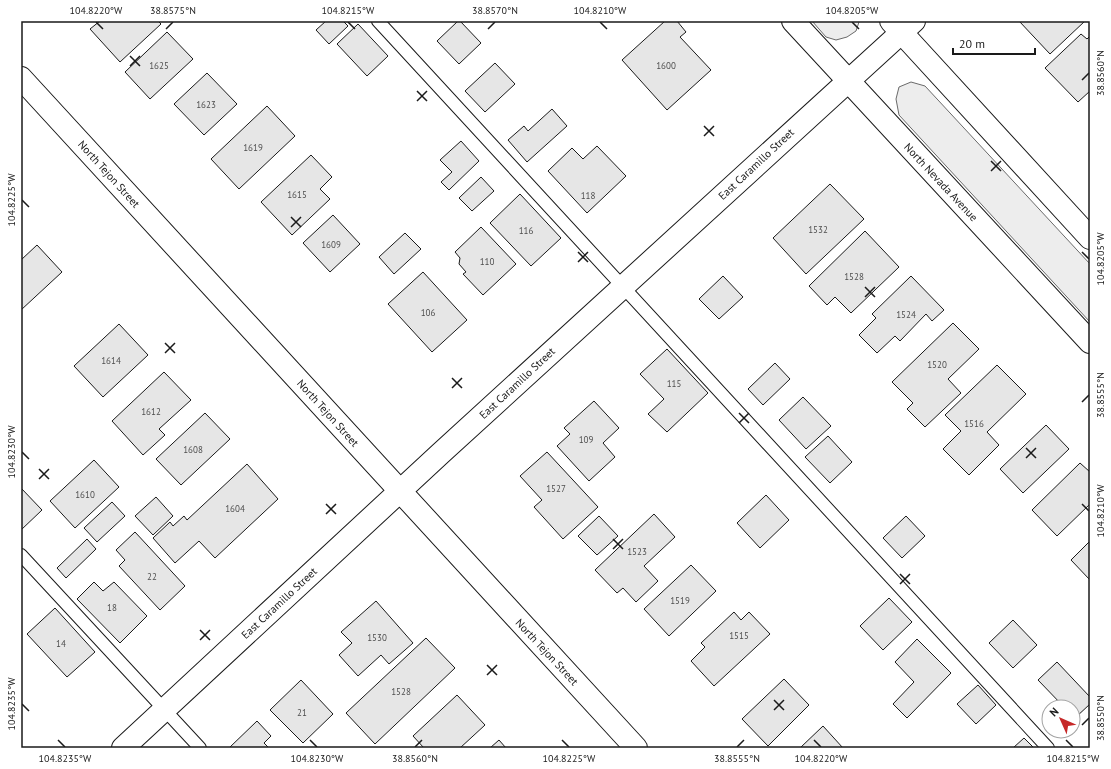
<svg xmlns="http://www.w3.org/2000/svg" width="1111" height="769" font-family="'PT Sans',sans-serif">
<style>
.built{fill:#ededed;stroke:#6a6a6a}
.building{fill:#e6e6e6;stroke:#1a1a1a}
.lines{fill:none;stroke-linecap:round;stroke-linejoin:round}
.service-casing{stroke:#1a1a1a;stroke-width:14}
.minor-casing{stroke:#1a1a1a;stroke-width:24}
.primary-casing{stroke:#1a1a1a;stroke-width:24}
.service{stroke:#fff;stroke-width:12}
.minor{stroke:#fff;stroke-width:22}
.primary{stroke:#fff;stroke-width:22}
.ticks{fill:none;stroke:#1a1a1a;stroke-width:1.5}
.labels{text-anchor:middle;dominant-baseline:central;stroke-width:3;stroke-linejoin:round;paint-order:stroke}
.number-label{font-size:9px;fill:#4d4d4d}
.street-label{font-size:11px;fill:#1a1a1a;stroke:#fff}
.neatline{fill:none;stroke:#1a1a1a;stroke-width:1.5}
.ticks-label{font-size:10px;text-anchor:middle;fill:#1a1a1a}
</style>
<rect width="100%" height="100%" fill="#fff"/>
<!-- built -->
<path class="built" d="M812 21H859V22L856 31 847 37 836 40 826 37Z
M911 82 925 86 1090 264V322L899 115 896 99 899 87Z"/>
<!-- building -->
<path class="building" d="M100 21H158L161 24 120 62 90 29Z
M326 21H343L348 26 329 44 316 30Z
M458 21H460L481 43 459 64 437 41Z
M665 21H677L686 32 680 37 711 70 667 110 622 60Z
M1019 21H1085L1050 54Z
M358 24 388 56 367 76 337 44Z
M167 32 193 59 150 99 125 72Z
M1081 34 1087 39 1090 36V91L1078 102 1045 68Z
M495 63 515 84 485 112 465 91Z
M207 73 237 104 204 135 174 104Z
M267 106 295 136 239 189 211 159Z
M552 109 567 126 527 162 508 140 524 126 528 131Z
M461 141 479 161 449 190 441 182 452 172 440 160Z
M597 146 626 176 587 213 548 171 572 148 583 159Z
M311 155 332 177 320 189 330 199 292 235 261 202Z
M481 177 494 191 472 211 459 198Z
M830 184 864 219 806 274 773 238Z
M520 194 561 238 531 266 490 223Z
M333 215 360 244 330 272 303 243Z
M481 227 516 264 483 295 463 274 466 272 459 264 460 258 455 252Z
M865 231 899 267 851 313 835 297 827 305 809 286Z
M405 233 421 249 394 274 379 257Z
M37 245 62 272 21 310V260Z
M423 272 467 320 432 352 388 304Z
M723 276 743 297 719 319 699 299Z
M911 276 944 310 932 321 926 314 900 341 895 336 877 353 859 335 876 318 872 314Z
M953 323 979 349 948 379 961 393 925 427 907 409 913 403 892 382Z
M119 324 148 355 103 397 74 366Z
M667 349 708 393 667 432 648 414 664 399 640 374Z
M775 363 790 379 763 405 748 389Z
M997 365 1026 394 987 432 999 445 969 475 943 449 961 431 945 415Z
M164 372 191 400 159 429 165 435 143 455 112 421Z
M803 397 831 426 806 449 779 420Z
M594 401 619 428 603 443 615 457 589 481 557 446 570 434 564 428Z
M205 413 230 439 181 485 156 459Z
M1046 425 1069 449 1023 493 1000 469Z
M828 436 852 462 830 483 805 457Z
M547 452 598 507 563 539 534 507 542 500 520 476Z
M94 460 119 487 75 528 50 501Z
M1080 463 1090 472V504L1057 536 1032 510Z
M247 464 278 499 215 558 199 541 175 563 153 538 170 522 173 526 184 516 187 520Z
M21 488 42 510 21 530Z
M766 495 789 520 760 548 737 523Z
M156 497 173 516 153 535 135 516Z
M112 502 125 516 97 542 84 528Z
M654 514 675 537 644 566 658 581 636 602 623 588 617 593 595 570Z
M599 516 618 536 597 555 578 536Z
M906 516 925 536 902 558 883 538Z
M135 532 185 586 160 610 119 566 125 560 116 550Z
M87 539 96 549 66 578 57 568Z
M1090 541V580L1071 560Z
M691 565 716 591 669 636 644 609Z
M94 582 103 591 114 582 147 616 120 643 77 599Z
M889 598 912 622 883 650 860 626Z
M376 601 413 643 389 664 381 655 358 676 339 655 352 643 341 632Z
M55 608 95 652 67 677 27 634Z
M734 612 741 620 749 612 770 634 714 686 691 661 705 647 701 643Z
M1013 620 1037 645 1013 668 989 643Z
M426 638 455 668 375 744 346 713Z
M917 639 951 673 907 718 893 704 914 682 895 662Z
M1057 662 1090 697V704L1075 718 1073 716V707H1064L1038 680Z
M784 679 809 705 768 746 742 719Z
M301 680 333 714 303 743 270 710Z
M978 685 996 705 976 724 957 704Z
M457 695 485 725 460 748H424L413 736Z
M257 721 271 736 264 743 269 748H229Z
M823 726 843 748H800Z
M1024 738 1034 748H1013Z
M499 740 506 748H490Z"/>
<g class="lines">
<defs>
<path id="service" d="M378 21 1048 748
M21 555 200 748"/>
<path id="minor" d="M21 78 636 748
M123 748 441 453 914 21"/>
<path id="primary" d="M793 21 1090 342
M891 21 1090 238"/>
</defs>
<!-- service casing -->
<use href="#service" class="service-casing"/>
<!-- minor casing -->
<use href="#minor" class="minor-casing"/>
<!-- primary casing -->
<use href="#primary" class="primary-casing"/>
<!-- service -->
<use href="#service" class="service"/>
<!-- minor -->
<use href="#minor" class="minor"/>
<!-- primary -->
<use href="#primary" class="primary"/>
</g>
<!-- ticks -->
<path class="ticks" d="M96 22 103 29M348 22 355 29M600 22 607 29M852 22 859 29M166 29 173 22M488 29 495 22M130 56 140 66M130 66 140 56M1082 80 1089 73M417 91 427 101M417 101 427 91M704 126 714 136M704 136 714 126M991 161 1001 171M991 171 1001 161M22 200 29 207M291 217 301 227M291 227 301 217M578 252 588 262M1082 252 1089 259M578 262 588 252M865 287 875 297M865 297 875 287M165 343 175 353M165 353 175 343M452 378 462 388M452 388 462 378M1082 402 1089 395M739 413 749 423M739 423 749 413M1026 448 1036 458M22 452 29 459M1026 458 1036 448M39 469 49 479M39 479 49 469M326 504 336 514M1082 504 1089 511M326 514 336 504M613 539 623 549M613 549 623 539M900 574 910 584M900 584 910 574M200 630 210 640M200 640 210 630M487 665 497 675M487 675 497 665M774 700 784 710M22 704 29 711M774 710 784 700M1082 725 1089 718M58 740 65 747M310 740 317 747M562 740 569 747M814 740 821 747M1066 740 1073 747M415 747 422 740M737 747 744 740"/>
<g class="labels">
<!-- number labels -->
<g class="number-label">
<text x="159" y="65">1625</text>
<text x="666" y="65">1600</text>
<text x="206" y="104">1623</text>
<text x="253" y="147">1619</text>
<text x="297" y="194">1615</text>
<text x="588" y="195">118</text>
<text x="818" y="229">1532</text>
<text x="526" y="230">116</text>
<text x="331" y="244">1609</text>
<text x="487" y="261">110</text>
<text x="854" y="276">1528</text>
<text x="428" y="312">106</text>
<text x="906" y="314">1524</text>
<text x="111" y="360">1614</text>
<text x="937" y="364">1520</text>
<text x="674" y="383">115</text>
<text x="151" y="411">1612</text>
<text x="974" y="423">1516</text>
<text x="586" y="439">109</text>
<text x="193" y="449">1608</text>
<text x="556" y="488">1527</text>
<text x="85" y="494">1610</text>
<text x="235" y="508">1604</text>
<text x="637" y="551">1523</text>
<text x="152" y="576">22</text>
<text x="680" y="600">1519</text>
<text x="112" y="607">18</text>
<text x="739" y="635">1515</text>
<text x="377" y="637">1530</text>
<text x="61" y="643">14</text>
<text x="401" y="691">1528</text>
<text x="302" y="712">21</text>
</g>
<!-- street labels -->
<g class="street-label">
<text transform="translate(756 164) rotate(-43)">East Caramillo Street</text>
<text transform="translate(109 174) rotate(48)">North Tejon Street</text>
<text transform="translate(941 182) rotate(47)">North Nevada Avenue</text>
<text transform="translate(517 383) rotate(-43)">East Caramillo Street</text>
<text transform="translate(328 413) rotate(48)">North Tejon Street</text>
<text transform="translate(279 603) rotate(-43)">East Caramillo Street</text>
<text transform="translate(547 652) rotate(47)">North Tejon Street</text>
</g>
</g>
<!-- border -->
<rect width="1111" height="769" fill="none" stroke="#ffffff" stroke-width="44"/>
<!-- north arrow -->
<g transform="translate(1061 719) rotate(315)"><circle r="19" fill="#ffffff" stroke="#a3a3a3"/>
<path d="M0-3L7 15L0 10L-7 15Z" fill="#c62828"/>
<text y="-6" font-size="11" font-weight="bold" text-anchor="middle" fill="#1a1a1a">N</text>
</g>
<!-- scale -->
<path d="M953 48v6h82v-6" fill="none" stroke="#1a1a1a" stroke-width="2"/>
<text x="959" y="48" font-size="12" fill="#1a1a1a" stroke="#ffffff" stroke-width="3" paint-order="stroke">20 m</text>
<rect x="22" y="22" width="1067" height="725" class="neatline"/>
<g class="ticks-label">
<text x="96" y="14">104.8220°W</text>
<text x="173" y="14">38.8575°N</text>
<text x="348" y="14">104.8215°W</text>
<text x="495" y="14">38.8570°N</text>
<text x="600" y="14">104.8210°W</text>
<text x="852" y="14">104.8205°W</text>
<text transform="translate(1100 73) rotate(-90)" y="4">38.8560°N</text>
<text transform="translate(11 200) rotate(-90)" y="4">104.8225°W</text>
<text transform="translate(1100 259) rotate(-90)" y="4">104.8205°W</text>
<text transform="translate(1100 395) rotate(-90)" y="4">38.8555°N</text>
<text transform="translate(11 452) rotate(-90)" y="4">104.8230°W</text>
<text transform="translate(1100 511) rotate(-90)" y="4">104.8210°W</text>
<text transform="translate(11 704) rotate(-90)" y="4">104.8235°W</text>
<text transform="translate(1100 718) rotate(-90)" y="4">38.8550°N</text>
<text x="65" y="762">104.8235°W</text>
<text x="317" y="762">104.8230°W</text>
<text x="415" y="762">38.8560°N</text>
<text x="569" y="762">104.8225°W</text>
<text x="737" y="762">38.8555°N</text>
<text x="821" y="762">104.8220°W</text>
<text x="1073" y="762">104.8215°W</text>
</g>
</svg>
